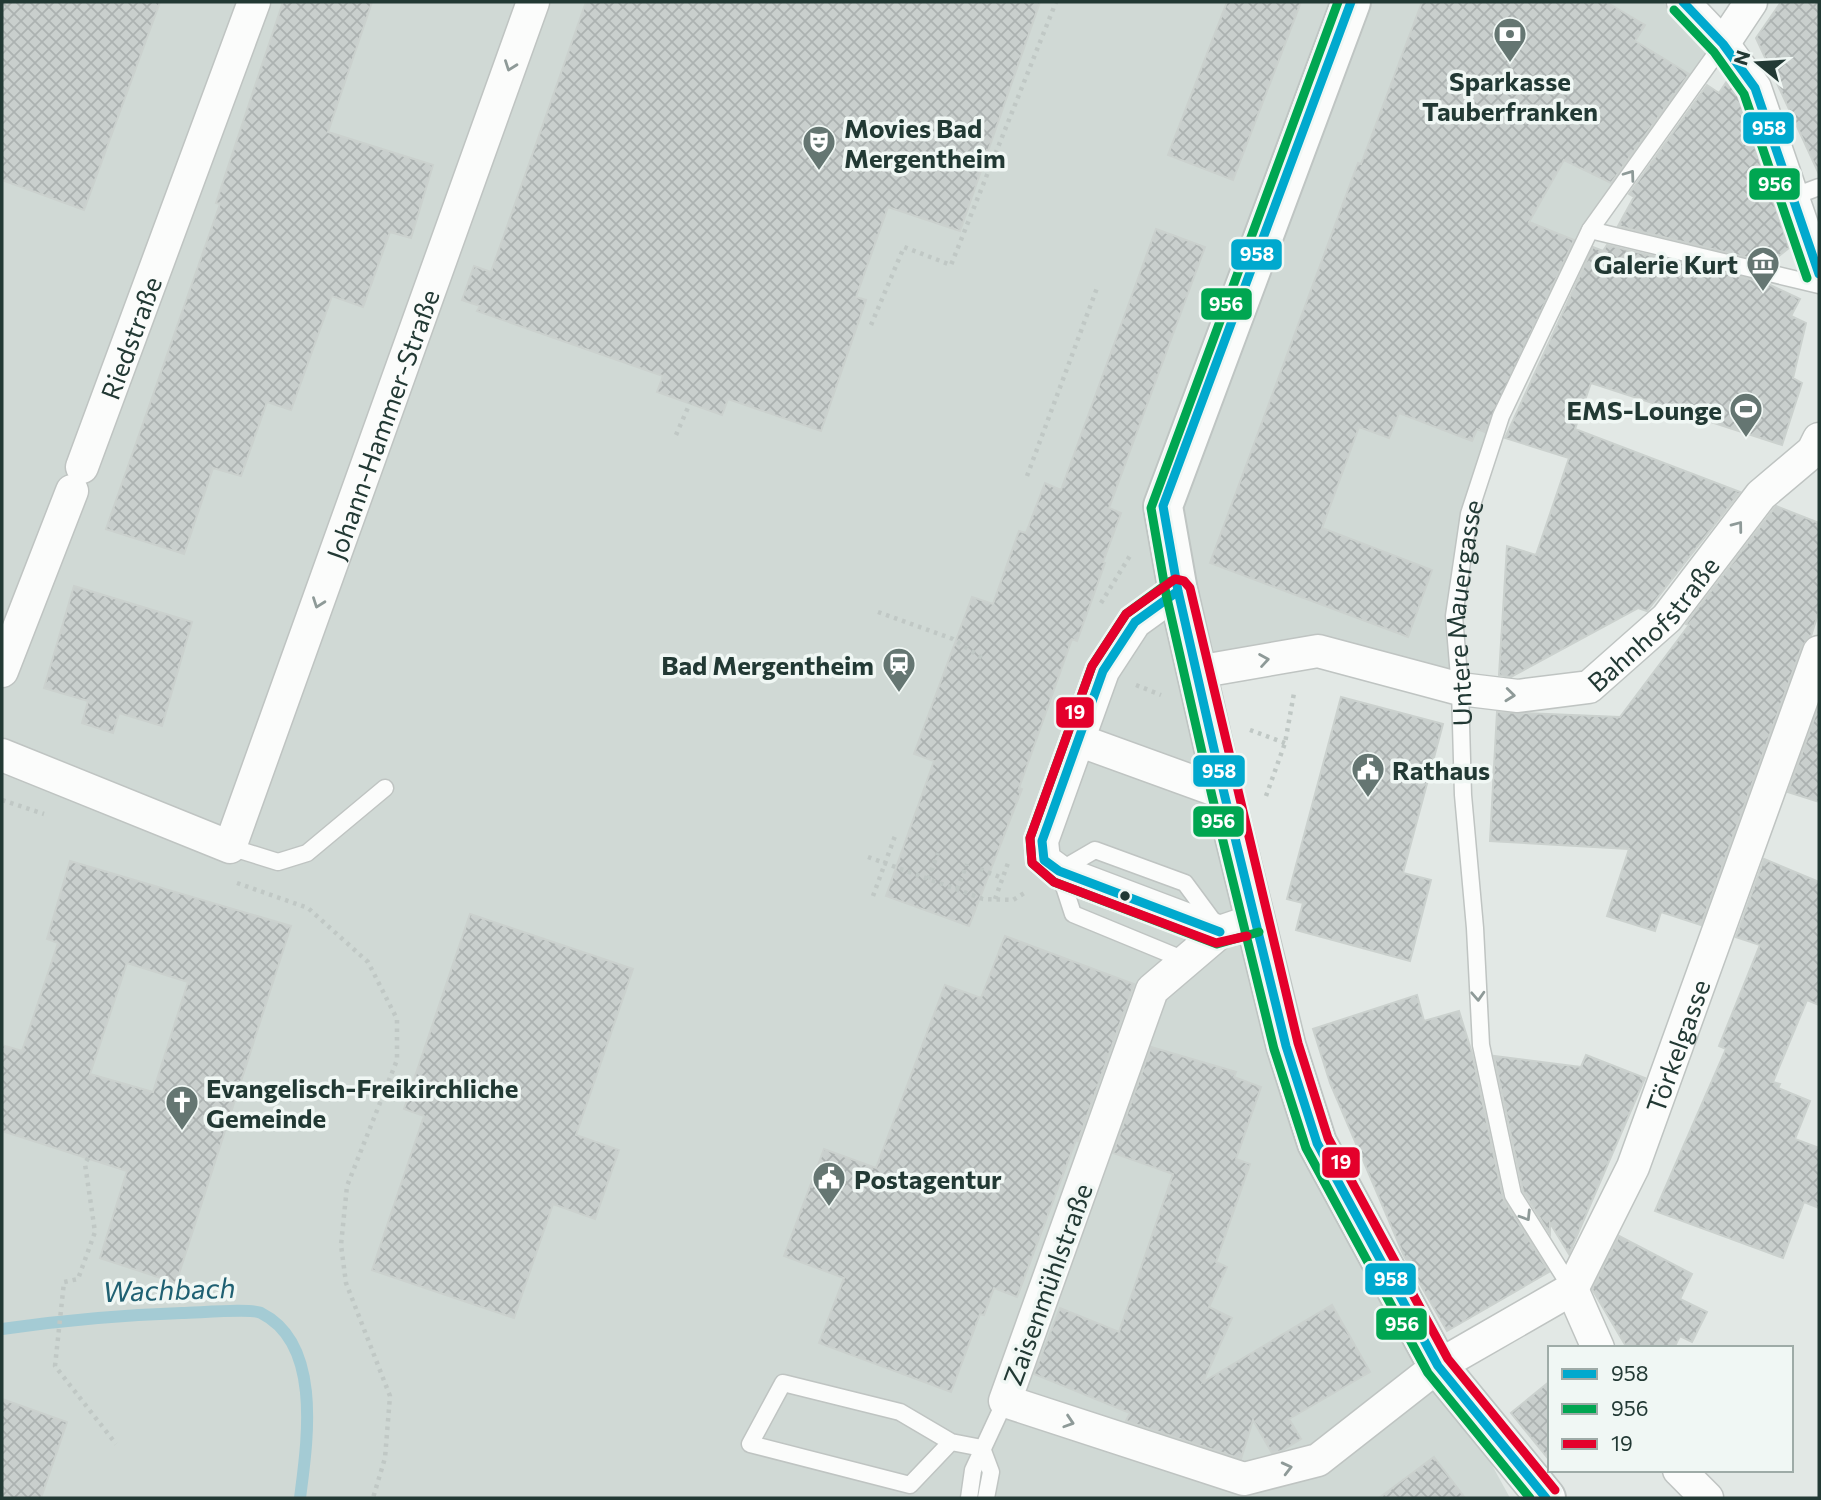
<svg xmlns="http://www.w3.org/2000/svg" width="1821" height="1500" font-family="Commissioner,sans-serif">
<style>
.built{fill:#d0d9d5}
.lines{fill:none;stroke-linecap:round;stroke-linejoin:round}
.stream{stroke:#a4cbd4;stroke-width:12}
.building{fill:url(#building-cross-hatch);stroke:#cbd1ce;stroke-width:2;fill-rule:evenodd}
.lane-casing{stroke:#bfc4c2;stroke-width:19}
.street-casing{stroke:#bfc4c2;stroke-width:35}
.secondary-casing{stroke:#bfc5c3;stroke-width:42}
.path{stroke:#c0c8c5;stroke-width:4.5;stroke-dasharray:3.5 5;stroke-linecap:butt}
.lane{stroke:#fbfcfb;stroke-width:16}
.street{stroke:#fbfcfb;stroke-width:32}
.secondary{stroke:#fbfcfb;stroke-width:38}
.bus-1-casing{stroke:#f0f7f4;stroke-width:14}
.bus-2-casing{stroke:#f0f7f4;stroke-width:14}
.bus-3-casing{stroke:#f0f7f4;stroke-width:14}
.bus-1{stroke:#00a9ce;stroke-width:9}
.bus-2{stroke:#00a651;stroke-width:9}
.bus-3{stroke:#e4002b;stroke-width:9}
.oneway{stroke:#8e9a98}
.bus-dot{fill:#223934;stroke:#f0f7f4;stroke-width:2.5}
.labels{text-anchor:middle;dominant-baseline:central;stroke-width:7;stroke-linejoin:round;paint-order:stroke}
.poi-label{font-size:26px;font-weight:bold;fill:#223934;stroke:#f0f7f4;text-anchor:start}
.street-label{font-size:26px;fill:#223934;stroke:#f0f7f4}
.water-label{font-size:28px;font-style:italic;fill:#1f6072;stroke:#f0f7f4}
.line-badge{stroke:#f0f7f4;stroke-width:2.5}
.badge-label{font-size:19px;text-anchor:middle;font-weight:bold;fill:#fff}
</style>
<defs>
<pattern id="building-cross-hatch" width="8" height="8" patternUnits="userSpaceOnUse" patternTransform="scale(1.75)"><rect width="8" height="8" fill="#c9cfcd"/><path d="M0 0l8 8M0 8l8-8" fill="none" stroke="#acb2b1"/></pattern>
</defs>
<rect width="100%" height="100%" fill="#e2e8e5"/>
<!-- built -->
<path class="built" d="M2 2H1663L1714 55 1590 230 1469 514 1454 616 1460 689 1318 651 1197 671 1286 1046 1438 1366 1510 1498H2Z"/>
<g class="lines">
<!-- stream -->
<path class="stream" d="M2 1329C64 1320 119 1315 182 1313 196 1313 252 1308 261 1313 323 1344 307 1443 300 1498"/>
</g>
<!-- building -->
<path class="building" d="M2 2H160L84 210 2 180Z
M283 2H372L328 132 433 165 411 238 390 232 363 307 332 296 291 410 267 402 241 476 213 468 184 554 106 529 220 204 216 203Z
M586 2H1040L960 231 888 207 856 297 866 300 821 431 728 399 722 415 657 392 663 376 477 311 480 306 462 300 474 266 491 272Z
M1227 2H1301L1233 180 1168 155Z
M1422 2H1606L1645 25 1635 41 1689 74 1611 183 1564 160 1529 222 1574 240 1485 432 1477 429 1472 441 1399 413 1389 438 1359 427 1322 528 1432 570 1408 637 1210 563 1358 163 1361 164Z
M1781 2H1819V174L1756 38Z
M1727 81 1737 94 1789 248 1770 263 1618 226 1634 197 1629 194 1707 85 1719 93Z
M1156 229 1205 247 1109 508 1121 513 1103 562 1105 563 1077 641 1072 639 1019 788 1022 789 969 926 886 896 934 761 914 754 972 597 993 604 1019 531 1026 533 1045 483 1061 490Z
M1607 245 1766 283 1800 299 1791 316 1806 323 1793 378 1802 383 1782 445 1591 383 1575 429 1740 492 1647 611 1638 608 1511 677 1499 675 1507 546 1536 555 1569 458 1505 438 1593 247 1603 251Z
M1776 506 1819 523V611L1811 636 1802 646 1701 925 1661 912 1655 931 1607 916 1629 849 1490 841 1497 712 1620 717 1689 625 1686 624Z
M74 586 192 622 162 726 119 713 113 733 82 723 88 701 44 688Z
M1341 697 1443 724 1403 873 1431 880 1410 961 1296 930 1303 903 1287 899Z
M1819 705V802L1788 792Z
M1764 859 1819 882V1005L1807 1000 1773 1082 1780 1084 1778 1088 1810 1101 1795 1139 1819 1148V1208L1804 1202 1783 1258 1655 1211 1726 1049 1719 1046 1760 945 1736 937Z
M70 861 291 926 176 1283 100 1258 127 1171 2 1131V1045L22 1051 58 943 47 939ZM127 963 188 982 153 1092 90 1074Z
M470 914 633 969 576 1135 619 1150 595 1219 553 1204 514 1318 372 1270 424 1116 404 1109Z
M1005 936 1134 984 1078 1141 1076 1140 1017 1297 994 1288 984 1315 980 1314 951 1392 819 1343 844 1278 784 1256 824 1149 876 1168 945 985 981 998Z
M1417 995 1424 1021 1459 1011 1472 1053 1503 1198 1549 1272 1447 1331 1404 1256 1330 1083 1313 1029Z
M1151 1047 1236 1072 1234 1077 1261 1087 1236 1159 1250 1164 1216 1262 1227 1267 1209 1307 1232 1318 1203 1382 1332 1305 1370 1372 1289 1419 1301 1439 1281 1451 1272 1453 1253 1420 1241 1459 1126 1421 1130 1413 1034 1374 1060 1308 1119 1332 1173 1174 1113 1153Z
M1586 1055 1645 1078 1569 1254 1550 1223V1234L1523 1191 1494 1056 1581 1067Z
M1619 1236 1692 1274 1680 1299 1707 1312 1692 1342 1680 1336 1674 1348H1627L1592 1289Z
M1550 1381V1461L1511 1413Z
M2 1399 67 1422 41 1498H2Z
M1434 1457 1465 1498H1379Z"/>
<g class="lines">
<defs>
<g id="lane">
<path d="M1795 196 1819 187"/>
<path d="M1590 230 1819 285"/>
<path d="M230 847 278 862 307 853 385 788"/>
<path d="M1187 961 1073 914 1059 871 1095 850 1185 883 1216 925"/>
<path id="s1" d="M1572 1289 1513 1195 1481 1045 1475 928 1463 795 1460 689 1454 616 1469 514 1501 416 1590 230 1723 44"/>
<path d="M951 1442 910 1485 750 1444 783 1383 900 1412 951 1442 982 1448"/>
<path d="M982 1448 991 1472 986 1498"/>
<path d="M969 1498 973 1470 1005 1401"/>
</g>
<g id="street">
<path d="M1683 2 1723 44 1755 88 1819 274"/>
<path d="M1723 44 1751 2"/>
<path id="s2" d="M82 467 254 2"/>
<path d="M1178 591 1135 622 1103 671 1042 841 1044 860 1059 871 1220 932"/>
<path d="M2 671 72 491"/>
<path id="s3" d="M1197 672 1318 651 1460 689 1518 696 1589 687 1667 618 1761 495 1813 451 1819 439"/>
<path d="M1078 740 1224 793"/>
<path id="s4" d="M2 755 230 847 533 2"/>
<path id="s5" d="M1255 920 1220 932 1152 990 1005 1401 1244 1479 1318 1460 1438 1366 1572 1289 1633 1167 1819 652"/>
<path d="M1572 1289 1598 1348"/>
<path d="M1679 1470 1707 1498"/>
</g>
<path id="secondary" d="M1351 2 1163 506 1178 591 1224 793 1286 1046 1317 1143 1438 1366 1546 1498"/>
</defs>
<!-- lane casing -->
<use href="#lane" class="lane-casing"/>
<!-- street casing -->
<use href="#street" class="street-casing"/>
<!-- secondary casing -->
<use href="#secondary" class="secondary-casing"/>
<!-- path -->
<path class="path" d="M871 325 904 247 951 265 1056 2
M676 435 690 403
M1027 476 1097 288
M1101 603 1131 554
M878 612 953 639 982 658
M1136 685 1161 695
M1250 730 1285 743
M1266 796 1285 743 1294 693
M2 800 44 814
M868 857 983 899 1013 900 1026 892
M980 869 1002 878
M928 879 938 853
M237 883 308 908 368 962 397 1019V1060L347 1186 341 1245 346 1283 390 1396 385 1458 373 1498
M957 889 967 864
M873 896 895 836
M995 899 1008 863
M88 1158 85 1164 95 1232 78 1279 64 1282 55 1366 116 1444"/>
<!-- lane -->
<use href="#lane" class="lane"/>
<!-- street -->
<use href="#street" class="street"/>
<!-- secondary -->
<use href="#secondary" class="secondary"/>
<defs>
<path id="bus-1" d="M1351 2 1163 506 1178 591 1224 793 1286 1046 1317 1143 1438 1366 1546 1498
M1683 2 1723 44 1755 88 1819 274
M1178 591 1135 622 1103 671 1042 841 1044 860 1059 871 1220 932"/>
<path id="bus-2" d="M1338 2 1151 508 1166 594 1212 796 1274 1049 1306 1148 1428 1373 1530 1498
M1674 10 1714 52 1744 94 1807 278
M1171 581 1126 614 1092 666 1030 838 1032 863 1054 882 1217 944 1259 932"/>
<path id="bus-3" d="M1247 936 1216 943 1054 882 1032 863 1030 838 1092 666 1126 614 1175 579 1184 581 1190 588 1298 1043 1328 1138 1448 1359 1555 1490"/>
</defs>
<!-- bus-1 casing -->
<use href="#bus-1" class="bus-1-casing"/>
<!-- bus-2 casing -->
<use href="#bus-2" class="bus-2-casing"/>
<!-- bus-3 casing -->
<use href="#bus-3" class="bus-3-casing"/>
<!-- bus-1 -->
<use href="#bus-1" class="bus-1"/>
<!-- bus-2 -->
<use href="#bus-2" class="bus-2"/>
<!-- bus-3 -->
<use href="#bus-3" class="bus-3"/>
</g>
<!-- one-way arrows -->
<defs><path id="oneway-chevron" d="M-2-3.5L2.5 0L-2 3.5" fill="none" stroke-width="1.6" stroke-linecap="round" stroke-linejoin="round" transform="scale(1.75)"/></defs>
<g class="oneway">
<use href="#oneway-chevron" transform="translate(510 66) rotate(110)"/>
<use href="#oneway-chevron" transform="translate(1630 175) rotate(-54)"/>
<use href="#oneway-chevron" transform="translate(1738 526) rotate(-53)"/>
<use href="#oneway-chevron" transform="translate(318 603) rotate(110)"/>
<use href="#oneway-chevron" transform="translate(1264 660) rotate(-9)"/>
<use href="#oneway-chevron" transform="translate(1510 695) rotate(6)"/>
<use href="#oneway-chevron" transform="translate(1478 996) rotate(87)"/>
<use href="#oneway-chevron" transform="translate(1526 1216) rotate(58)"/>
<use href="#oneway-chevron" transform="translate(1069 1422) rotate(18)"/>
<use href="#oneway-chevron" transform="translate(1287 1468) rotate(-14)"/>
</g>
<!-- icons -->
<defs>
<symbol id="bank-pin" viewBox="-11 -11 22 30"><path d="M0 17L-7.5 6A9.5 9.5 0 1 1 7.5 6Z" fill="#657672" stroke="#f0f7f4"/><path d="M-6-4H6V4H-6ZM0-2.3a2.3 2.3 0 1 0 0 4.6a2.3 2.3 0 1 0 0-4.6Z" fill="#fff"/></symbol>
<symbol id="theatre-pin" viewBox="-11 -11 22 30"><path d="M0 17L-7.5 6A9.5 9.5 0 1 1 7.5 6Z" fill="#657672" stroke="#f0f7f4"/><path d="M-5-5.5Q0-4 5-5.5V0Q5 5 0 6Q-5 5-5 0ZM-3.3-2.5H-1v1.5H-3.3ZM1-2.5H3.3v1.5H1ZM-2.8 1Q0 5.5 2.8 1Z" fill="#fff"/></symbol>
<symbol id="museum-pin" viewBox="-11 -11 22 30"><path d="M0 17L-7.5 6A9.5 9.5 0 1 1 7.5 6Z" fill="#657672" stroke="#f0f7f4"/><path d="M0-6L6-3V-2H-6V-3ZM-5-1h2V3h-2ZM-1-1h2V3h-2ZM3-1h2V3H3ZM-6 4H6V6H-6Z" fill="#fff"/></symbol>
<symbol id="stadium-pin" viewBox="-11 -11 22 30"><path d="M0 17L-7.5 6A9.5 9.5 0 1 1 7.5 6Z" fill="#657672" stroke="#f0f7f4"/><path d="M0-5a6.5 5 0 1 0 0 10a6.5 5 0 1 0 0-10ZM-3.5-1.8h7v3.6h-7Z" fill="#fff"/></symbol>
<symbol id="station-pin" viewBox="-11 -11 22 30"><path d="M0 17L-7.5 6A9.5 9.5 0 1 1 7.5 6Z" fill="#657672" stroke="#f0f7f4"/><path d="M-3-6H3Q5-6 5-4V2Q5 4 3 4L4.5 6H3L1.5 4h-3L-3 6H-4.5L-3 4Q-5 4-5 2V-4Q-5-6-3-6ZM-3.5-4v3h7v-3ZM-3.5 1v1.5H-2V1ZM2 1v1.5H3.5V1Z" fill="#fff"/></symbol>
<symbol id="civic-pin" viewBox="-11 -11 22 30"><path d="M0 17L-7.5 6A9.5 9.5 0 1 1 7.5 6Z" fill="#657672" stroke="#f0f7f4"/><path d="M-.6-6.5H3V-4.5H.6V-3L4-1V1h2V6H-6V1h2V-1L-.6-3ZM-1.2 2.5V6h2.4V2.5Z" fill="#fff"/></symbol>
<symbol id="church-pin" viewBox="-11 -11 22 30"><path d="M0 17L-7.5 6A9.5 9.5 0 1 1 7.5 6Z" fill="#657672" stroke="#f0f7f4"/><path d="M-1.2-6h2.4v3.5h3.3v2.4h-3.3V6h-2.4V-.1h-3.3v-2.4h3.3Z" fill="#fff"/></symbol>
</defs>
<g fill-rule="evenodd">
<use href="#bank-pin" x="1491" y="15" width="38" height="52"/>
<use href="#theatre-pin" x="800" y="123" width="38" height="52"/>
<use href="#museum-pin" x="1744" y="244" width="38" height="52"/>
<use href="#stadium-pin" x="1727" y="390" width="38" height="52"/>
<use href="#station-pin" x="880" y="645" width="38" height="52"/>
<use href="#civic-pin" x="1349" y="750" width="38" height="52"/>
<use href="#church-pin" x="163" y="1083" width="38" height="52"/>
<use href="#civic-pin" x="810" y="1159" width="38" height="52"/>
</g>
<!-- markers -->
<circle class="bus-dot" cx="1125" cy="896" r="6"/>
<g class="labels">
<!-- poi labels -->
<g class="poi-label">
<text x="1510" y="80" text-anchor="middle">Sparkasse<tspan x="1510" dy="30">Tauberfranken</tspan></text>
<text x="844" y="127">Movies Bad<tspan x="844" dy="30">Mergentheim</tspan></text>
<text x="1738" y="263" text-anchor="end">Galerie Kurt</text>
<text x="1722" y="409" text-anchor="end">EMS-Lounge</text>
<text x="874" y="664" text-anchor="end">Bad Mergentheim</text>
<text x="1392" y="769">Rathaus</text>
<text x="206" y="1087">Evangelisch-Freikirchliche<tspan x="206" dy="30">Gemeinde</tspan></text>
<text x="854" y="1178">Postagentur</text>
</g>
<!-- street labels -->
<g class="street-label">
<text stroke="none"><textPath href="#s2" startOffset="138">Riedstraße</textPath></text>
<text stroke="none"><textPath href="#s4" startOffset="695">Johann-Hammer-Straße</textPath></text>
<text stroke="none"><textPath href="#s1" startOffset="698">Untere Mauergasse</textPath></text>
<text stroke="none"><textPath href="#s3" startOffset="490">Bahnhofstraße</textPath></text>
<text stroke="none"><textPath href="#s5" startOffset="1463">Törkelgasse</textPath></text>
<text transform="translate(1047 1284) rotate(-70)">Zaisenmühlstraße</text>
</g>
<!-- water labels -->
<g class="water-label">
<text transform="translate(169 1289) rotate(-2)">Wachbach</text>
</g>
</g>
<g class="line-badge">
<rect x="1742" y="111" width="53" height="34" rx="7" fill="#00a9ce"/>
<rect x="1748" y="167" width="53" height="34" rx="7" fill="#00a651"/>
<rect x="1230" y="238" width="53" height="33" rx="7" fill="#00a9ce"/>
<rect x="1200" y="287" width="53" height="34" rx="7" fill="#00a651"/>
<rect x="1055" y="696" width="40" height="33" rx="7" fill="#e4002b"/>
<rect x="1192" y="754" width="54" height="34" rx="7" fill="#00a9ce"/>
<rect x="1192" y="805" width="53" height="33" rx="7" fill="#00a651"/>
<rect x="1321" y="1146" width="40" height="33" rx="7" fill="#e4002b"/>
<rect x="1364" y="1262" width="53" height="34" rx="7" fill="#00a9ce"/>
<rect x="1375" y="1307" width="53" height="34" rx="7" fill="#00a651"/>
</g>
<g class="badge-label">
<text x="1769" y="135">958</text>
<text x="1775" y="191">956</text>
<text x="1257" y="261">958</text>
<text x="1226" y="311">956</text>
<text x="1075" y="719">19</text>
<text x="1219" y="778">958</text>
<text x="1218" y="828">956</text>
<text x="1341" y="1169">19</text>
<text x="1391" y="1286">958</text>
<text x="1402" y="1331">956</text>
</g>
<!-- border -->
<rect width="1821" height="1500" fill="none" stroke="#223934" stroke-width="7"/>
<!-- legend -->
<rect x="1548" y="1346" width="245" height="126" fill="#f0f7f4" stroke="#9eaba7" stroke-width="2"/>
<rect x="1562" y="1369" width="35" height="10" fill="#00a9ce" stroke="#9eaba7" stroke-width="2"/>
<text x="1611" y="1381" font-size="21" fill="#223934">958</text>
<rect x="1562" y="1404" width="35" height="10" fill="#00a651" stroke="#9eaba7" stroke-width="2"/>
<text x="1611" y="1416" font-size="21" fill="#223934">956</text>
<rect x="1562" y="1439" width="35" height="10" fill="#e4002b" stroke="#9eaba7" stroke-width="2"/>
<text x="1611" y="1451" font-size="21" fill="#223934">19</text>
<!-- north arrow -->
<g transform="translate(1758 63) rotate(288)" stroke="#f0f7f4" stroke-width="5" paint-order="stroke">
<path d="M0-5L12 26L0 18L-12 26Z" fill="#223934"/>
<text y="-10" font-size="19" font-weight="bold" text-anchor="middle" fill="#223934">N</text>
</g>
</svg>
